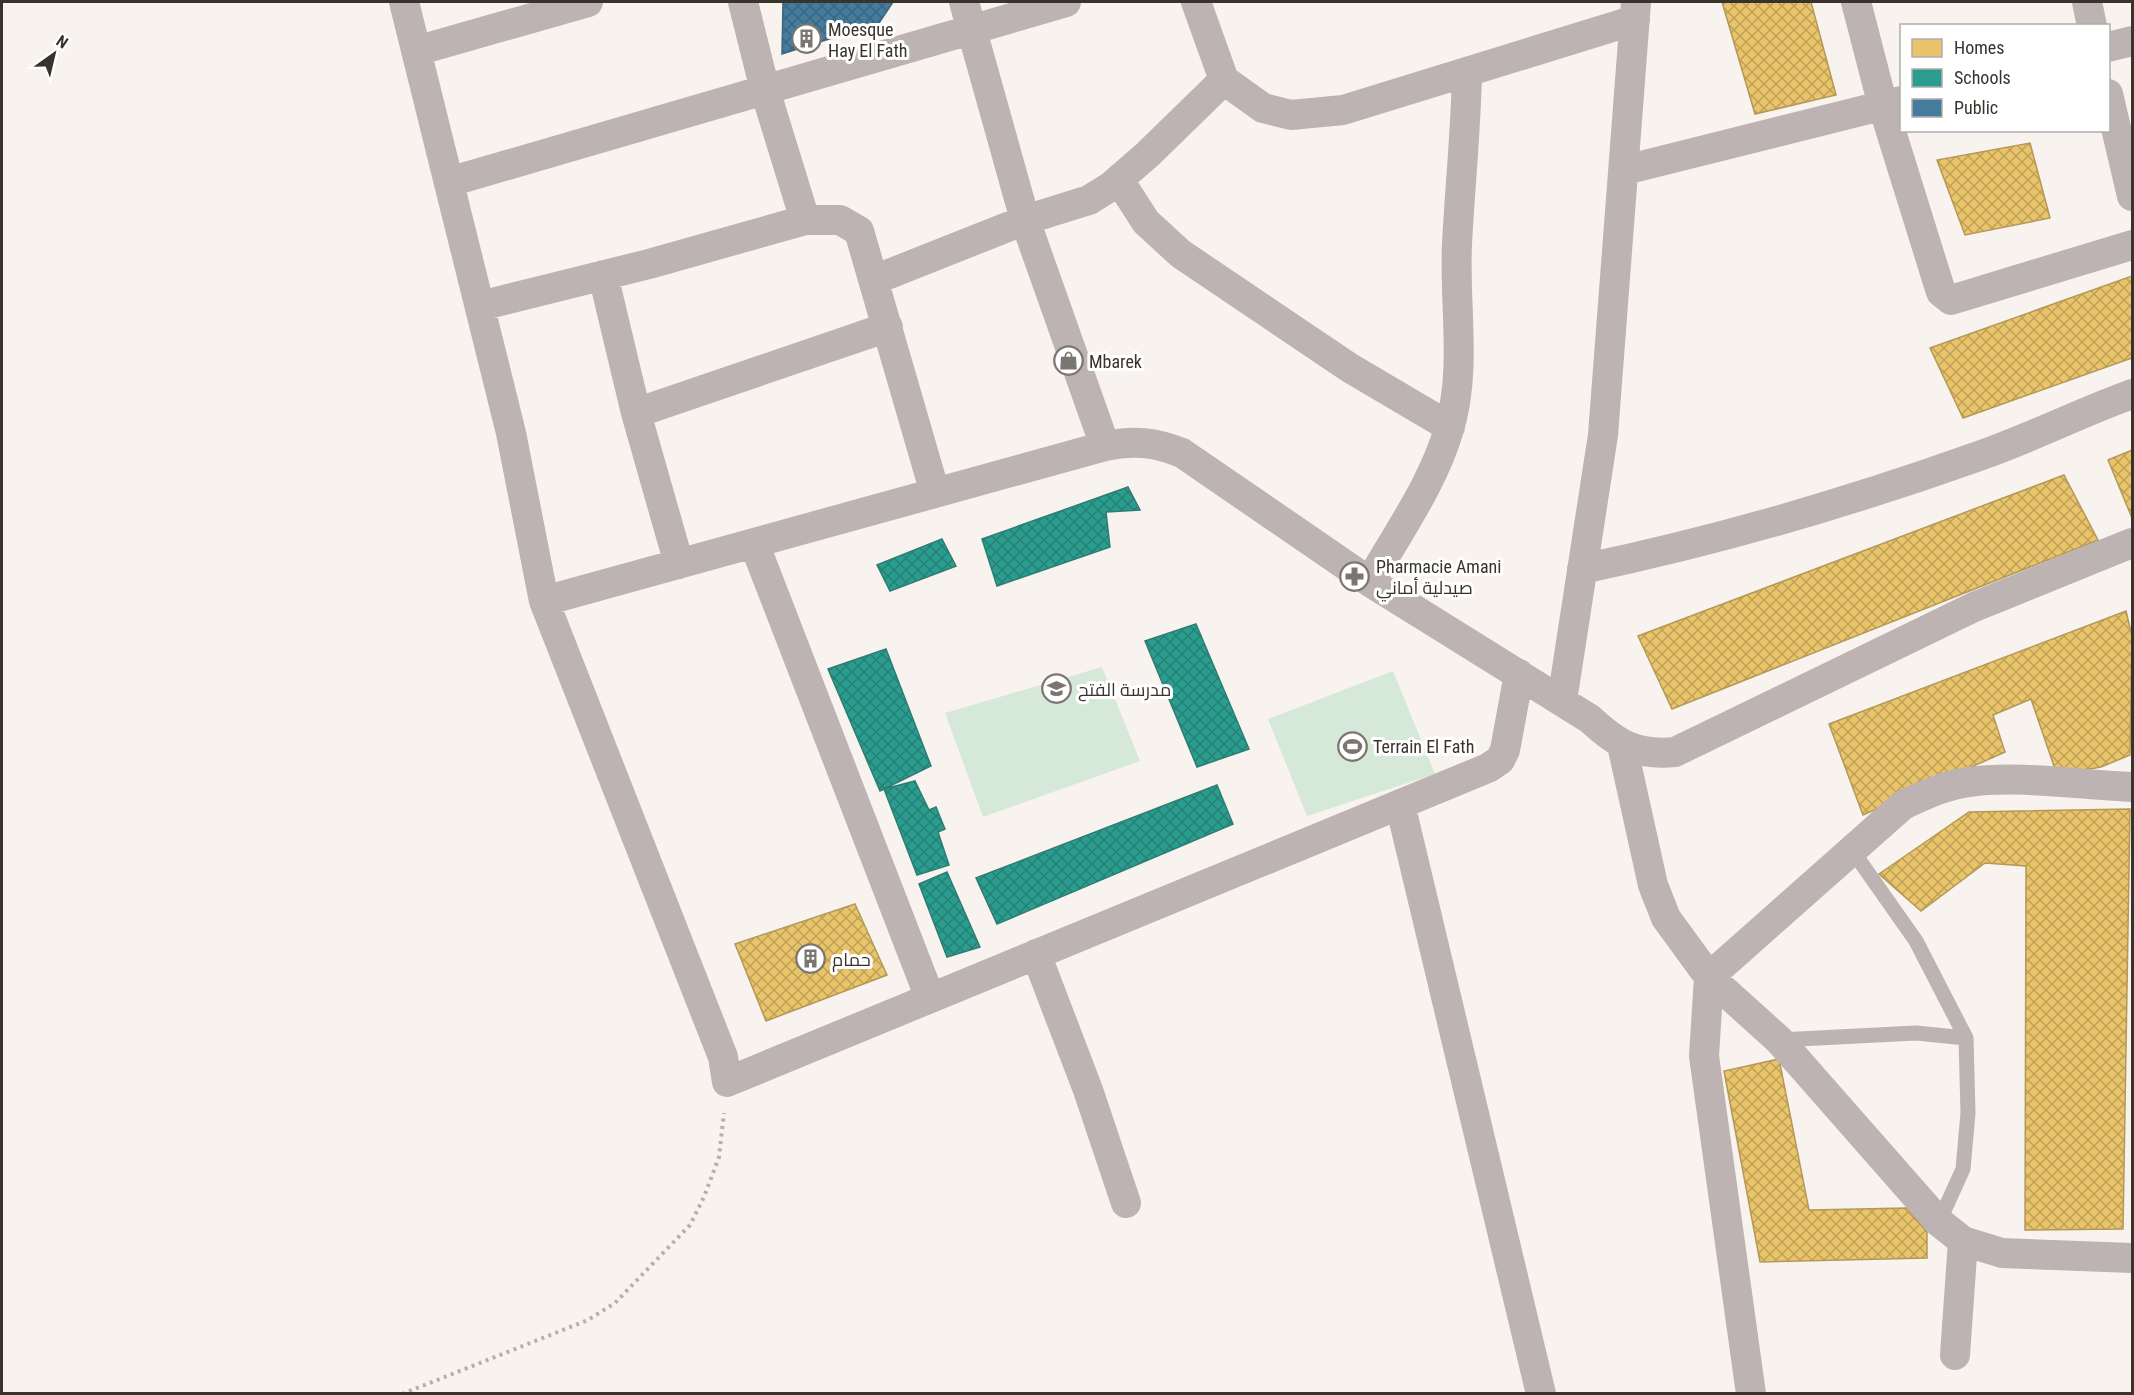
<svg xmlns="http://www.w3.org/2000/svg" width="2134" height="1395" font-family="'Roboto Condensed',Cairo,sans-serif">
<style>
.garden{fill:#d6e9d9}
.homes{fill:url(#homes-cross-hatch);stroke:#b49858;stroke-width:1.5}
.schools{fill:url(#schools-cross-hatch);stroke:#2e7d72;stroke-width:1.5}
.public{fill:url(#public-cross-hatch);stroke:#41657b;stroke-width:1.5}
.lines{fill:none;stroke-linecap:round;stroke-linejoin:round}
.path{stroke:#b7afad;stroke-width:4;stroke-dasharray:3 4.5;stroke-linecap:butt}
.service{stroke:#bcb3b2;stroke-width:15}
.minor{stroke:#bcb3b2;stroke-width:30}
.labels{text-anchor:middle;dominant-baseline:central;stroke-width:6;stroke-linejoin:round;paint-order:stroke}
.poi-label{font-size:18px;fill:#39332d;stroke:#fff;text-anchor:start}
</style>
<defs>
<pattern id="homes-cross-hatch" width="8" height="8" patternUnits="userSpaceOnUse" patternTransform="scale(1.5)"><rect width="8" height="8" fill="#e9c46a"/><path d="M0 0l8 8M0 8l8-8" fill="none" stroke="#bea058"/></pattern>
<pattern id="schools-cross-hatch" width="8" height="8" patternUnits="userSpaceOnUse" patternTransform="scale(1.5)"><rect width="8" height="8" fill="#2a9d8f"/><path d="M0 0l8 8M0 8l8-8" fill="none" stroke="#258175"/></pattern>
<pattern id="public-cross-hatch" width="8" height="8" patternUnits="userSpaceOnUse" patternTransform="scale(1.5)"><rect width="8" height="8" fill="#457b9d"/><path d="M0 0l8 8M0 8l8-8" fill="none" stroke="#3b6580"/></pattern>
</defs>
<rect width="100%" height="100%" fill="#f8f3ee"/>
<!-- garden -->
<path class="garden" d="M1102 667 1140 761 983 817 945 713Z
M1393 671 1435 774 1307 816 1268 719Z"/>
<!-- homes -->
<path class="homes" d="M1722 2H1811L1836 95 1755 114Z
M2030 143 2050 218 1965 235 1937 160Z
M2132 276V358L1963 418 1930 348Z
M2132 450V518L2108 460Z
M2064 475 2098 540 1672 709 1638 636Z
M2126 611 2132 636 2130 755 2101 767 2057 775 2031 699 1993 715 2005 752 1863 815 1829 724Z
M2130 809 2123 1229 2025 1230 2026 866 1985 863 1921 911 1879 874 1969 812Z
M855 904 887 975 766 1021 735 944Z
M1779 1059 1809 1210 1907 1208 1927 1232V1258L1760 1262 1724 1071Z"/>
<!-- schools -->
<path class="schools" d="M1128 487 1140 510 1106 512 1110 547 997 586 982 539Z
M942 539 956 566 890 591 877 565Z
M1196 624 1249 749 1197 767 1145 641Z
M886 649 931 766 880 791 828 669Z
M915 781 929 810 936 807 945 829 938 832 949 865 917 875 884 789Z
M1217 785 1233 824 997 924 976 878Z
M947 872 980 947 947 957 919 884Z"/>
<!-- public -->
<path class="public" d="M783 2H893L879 23 782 54Z"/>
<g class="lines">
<!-- path -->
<path class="path" d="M402 1394 588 1320 615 1303 690 1225 704 1197 719 1157 724 1113"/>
<!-- service -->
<path class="service" d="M1852 850 1916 941 1966 1038
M1779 1040 1916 1033 1966 1038 1968 1113 1963 1169 1939 1222"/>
<!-- minor -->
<path class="minor" d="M404 2 511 433 544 601 1105 446C1133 440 1155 442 1182 453L1370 582 1590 719C1617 744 1636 756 1675 752L1974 607 2132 543
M964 2 1025 220 1105 446
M1196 2 1224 80 1263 108 1291 115 1343 110 1635 20
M1856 2 1883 106 1941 292 1951 300 2132 245
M2087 2 2092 26
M2108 47 2132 41
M416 51 588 2
M2108 94 2132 196
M1625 170 1901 101
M1119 180 1146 222 1181 254 1350 368 1450 427
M449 182 1066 2
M805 220H840L859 231 935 493
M603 275 636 413
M874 280 1025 220 1089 200 1110 187 1147 155 1224 80
M480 306 649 264 805 220 765 90 743 2
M754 543 930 998
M679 564 636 413 888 327
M1582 569C1716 541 1847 503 1976 457 2029 439 2079 413 2132 394
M1370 582C1398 532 1433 484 1449 429 1467 370 1454 305 1457 244 1460 186 1466 129 1467 72
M544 601 723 1057 727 1082 1488 768 1500 760 1505 750 1519 674
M1562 701 1603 435 1636 2
M1622 745 1653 885 1666 918 1709 977 1779 1040 1939 1222 1963 1241 2002 1253 2132 1258
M1400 804 1541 1394
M1036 954 1088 1090 1126 1203
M1955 1355 1963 1241
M1751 1394 1704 1056 1709 977 1903 805C1925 795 1945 785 1969 782 2018 775 2082 785 2132 787"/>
</g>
<!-- icons -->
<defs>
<symbol id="building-ring" viewBox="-11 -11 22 22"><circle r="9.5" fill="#fff" stroke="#7c7671" stroke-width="1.5"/><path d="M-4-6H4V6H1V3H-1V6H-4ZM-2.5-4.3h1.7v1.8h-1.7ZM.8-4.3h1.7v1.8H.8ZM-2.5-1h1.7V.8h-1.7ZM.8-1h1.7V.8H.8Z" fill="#7c7671"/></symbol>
<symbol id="shop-ring" viewBox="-11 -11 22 22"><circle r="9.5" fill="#fff" stroke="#7c7671" stroke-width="1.5"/><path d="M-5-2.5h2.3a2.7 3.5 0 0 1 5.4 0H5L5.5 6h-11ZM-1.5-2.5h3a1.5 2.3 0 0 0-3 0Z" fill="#7c7671"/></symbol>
<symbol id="pharmacy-ring" viewBox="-11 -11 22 22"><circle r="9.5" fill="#fff" stroke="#7c7671" stroke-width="1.5"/><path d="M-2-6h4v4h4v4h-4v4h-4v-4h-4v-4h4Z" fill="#7c7671"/></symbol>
<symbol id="school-ring" viewBox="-11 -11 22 22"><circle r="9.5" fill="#fff" stroke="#7c7671" stroke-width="1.5"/><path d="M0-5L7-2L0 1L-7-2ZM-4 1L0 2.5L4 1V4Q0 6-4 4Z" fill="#7c7671"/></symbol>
<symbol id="stadium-ring" viewBox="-11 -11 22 22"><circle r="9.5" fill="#fff" stroke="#7c7671" stroke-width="1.5"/><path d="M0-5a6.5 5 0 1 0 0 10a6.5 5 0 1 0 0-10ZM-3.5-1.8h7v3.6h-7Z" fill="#7c7671"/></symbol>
</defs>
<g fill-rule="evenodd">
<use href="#building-ring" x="790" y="22" width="33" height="33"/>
<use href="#shop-ring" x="1052" y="344" width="33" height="33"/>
<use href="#pharmacy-ring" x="1338" y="560" width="33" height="33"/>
<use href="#school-ring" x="1040" y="672" width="33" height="33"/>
<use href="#stadium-ring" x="1336" y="730" width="33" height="33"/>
<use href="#building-ring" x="794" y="942" width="33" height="33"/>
</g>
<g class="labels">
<!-- poi labels -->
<g class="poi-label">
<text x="828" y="29">Moesque<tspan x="828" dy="21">Hay El Fath</tspan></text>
<text x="1089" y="361">Mbarek</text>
<text x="1376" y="566">Pharmacie Amani<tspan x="1376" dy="21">صيدلية أماني</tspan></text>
<text x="1078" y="689">مدرسة الفتح</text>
<text x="1373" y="746">Terrain El Fath</text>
<text x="832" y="959">حمام</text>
</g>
</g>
<!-- border -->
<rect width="2134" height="1395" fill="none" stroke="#39332d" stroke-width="6"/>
<!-- legend -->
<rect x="1900" y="24" width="210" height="108" fill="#ffffff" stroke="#b0adab" stroke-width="1.5"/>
<rect x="1912" y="39" width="30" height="18" fill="#e9c46a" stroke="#b0adab" stroke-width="1.5"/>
<text x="1954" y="54" font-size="18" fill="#39332d">Homes</text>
<rect x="1912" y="69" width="30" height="18" fill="#2a9d8f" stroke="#b0adab" stroke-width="1.5"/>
<text x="1954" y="84" font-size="18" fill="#39332d">Schools</text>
<rect x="1912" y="99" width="30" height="18" fill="#457b9d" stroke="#b0adab" stroke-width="1.5"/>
<text x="1954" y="114" font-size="18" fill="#39332d">Public</text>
<!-- north arrow -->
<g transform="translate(54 54) rotate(34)" stroke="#ffffff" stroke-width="4.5" paint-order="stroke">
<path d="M0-4.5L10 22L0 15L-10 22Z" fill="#39332d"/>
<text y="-9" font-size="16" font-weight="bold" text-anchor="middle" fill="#39332d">N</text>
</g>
</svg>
